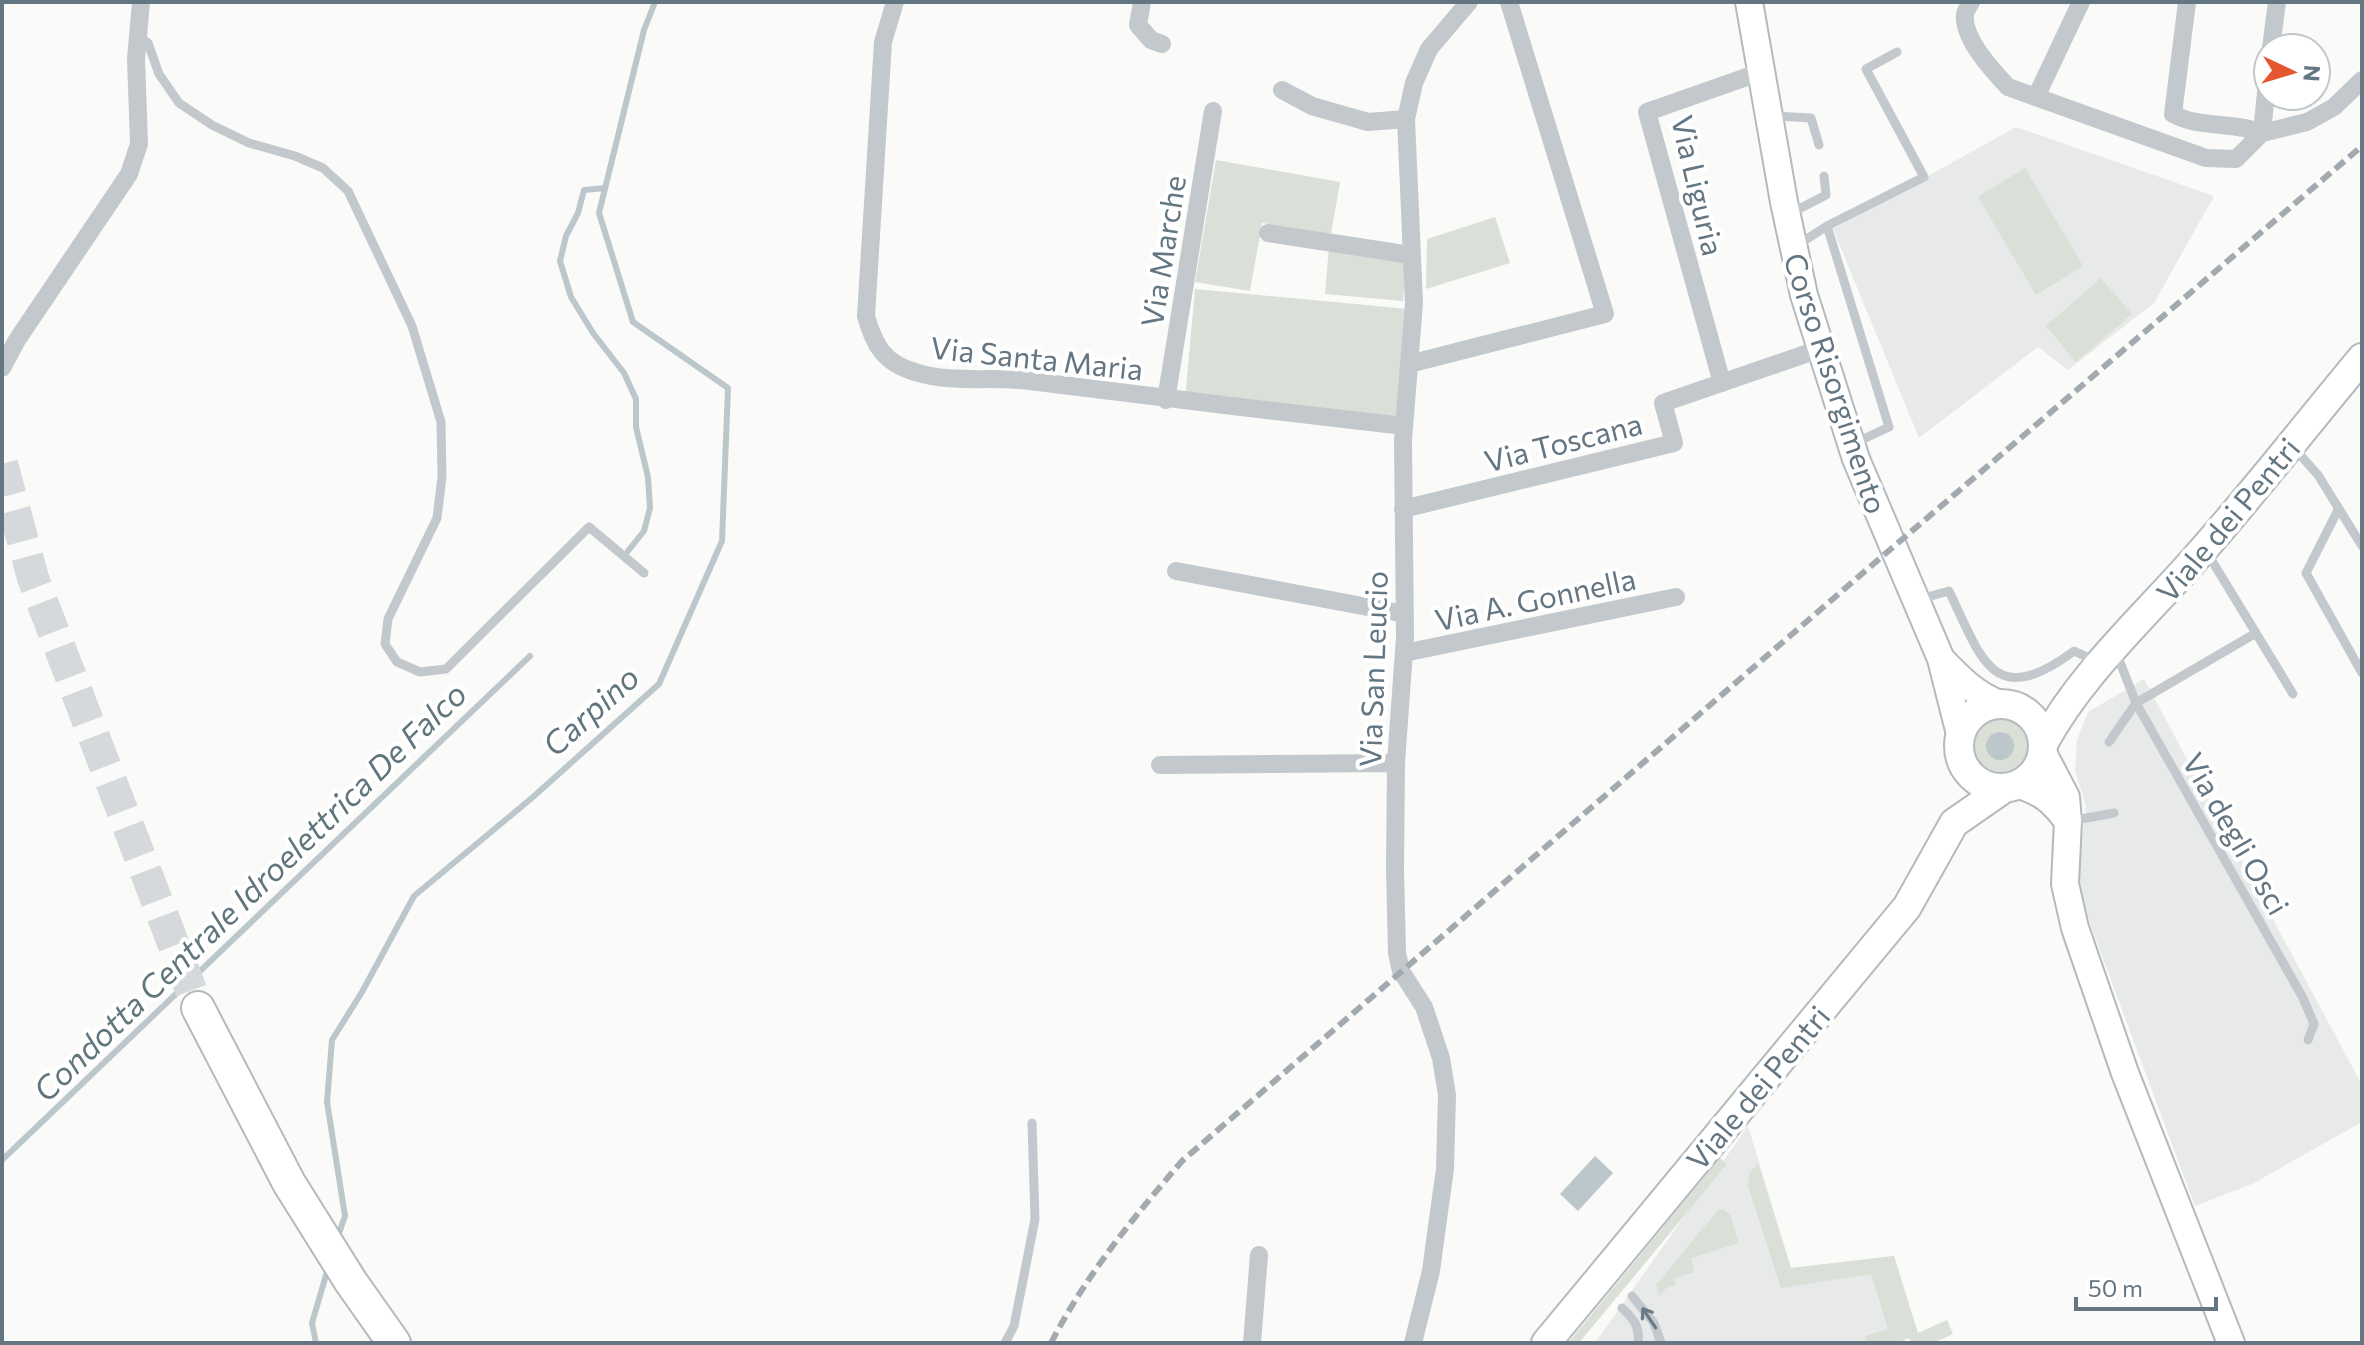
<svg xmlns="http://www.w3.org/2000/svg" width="2364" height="1345" font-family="Commissioner,sans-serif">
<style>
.built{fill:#e8e9e9}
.green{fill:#dadfd7;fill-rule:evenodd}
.water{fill:#bbc7cb}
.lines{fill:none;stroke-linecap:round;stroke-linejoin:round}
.stream{stroke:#bbc7cb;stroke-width:6}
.highway-tunnel{stroke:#d5d9db;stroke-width:32;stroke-dasharray:32 16;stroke-linecap:butt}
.secondary-casing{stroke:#b3babf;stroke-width:30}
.primary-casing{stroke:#b5babe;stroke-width:32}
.highway-casing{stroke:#b4b9bd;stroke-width:36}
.lane{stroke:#c3c8cc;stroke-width:9}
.street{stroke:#c3c8cc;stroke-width:18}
.secondary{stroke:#fff;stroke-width:26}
.primary{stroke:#fff;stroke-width:28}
.highway{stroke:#fff;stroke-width:32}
.rail{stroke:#a2aab0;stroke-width:6;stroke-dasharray:12 6;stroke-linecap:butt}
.oneway{stroke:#6a7a87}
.labels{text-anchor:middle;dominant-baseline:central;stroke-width:8;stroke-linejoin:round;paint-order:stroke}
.street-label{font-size:30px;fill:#657683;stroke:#fff}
.water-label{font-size:32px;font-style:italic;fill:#60757c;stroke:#fff}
</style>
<rect width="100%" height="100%" fill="#fafaf8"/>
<!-- built -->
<path class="built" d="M2016 127 2214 196 2154 303 2068 370 2038 347 1919 438 1833 229Z
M2144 679 2362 1085V1122L2252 1184 2195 1206 2076 886 2086 806 2075 771 2077 740 2088 712Z
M1748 1126 1791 1268 1894 1256 1918 1334 1898 1343H1595Z"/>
<!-- green -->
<path class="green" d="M1216 160 1340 182 1331 234 1262 223 1250 291 1195 282Z
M2025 168 2083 266 2036 295 1978 197Z
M1495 217 1510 263 1426 289 1427 239Z
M1329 247 1406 261 1403 301 1325 294Z
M2101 278 2132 314 2076 362 2046 326Z
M1195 289 1408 309 1398 420 1185 400Z
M2004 714C2077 737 1991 818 1970 757 1964 742 1972 729 1983 719ZM2003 732 1993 759 1987 752V740L1994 733Z
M1720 1158 1727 1164 1579 1343H1568Z
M1758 1164 1791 1268 1894 1256 1918 1333 1947 1320 1953 1334 1933 1343H1912L1909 1338 1898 1343H1867L1865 1336 1888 1329 1871 1274 1781 1288 1748 1186 1750 1172Z
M1723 1209 1730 1215 1739 1243 1691 1258 1694 1272 1675 1278 1676 1285 1666 1288 1660 1296 1656 1285 1718 1210Z"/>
<!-- water -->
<path class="water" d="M1986 746a14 14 0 1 1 28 0a14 14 0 1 1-28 0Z
M1595 1156 1613 1173 1578 1211 1560 1194Z"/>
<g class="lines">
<!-- stream -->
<path class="stream" d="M605 188 584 190 578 213 566 236 560 261 571 297 593 333 624 373 636 399V427L648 477 650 508 644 531 628 551
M2 1160 530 656
M337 1239 345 1216 327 1102 332 1040 362 992 414 896 533 797 659 684 722 541 728 388 633 322 599 213 644 30 655 2
M316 1343 312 1323 329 1265"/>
<!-- highway-tunnel -->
<path class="highway-tunnel" d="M2 464 33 578 198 1008"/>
<defs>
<path id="secondary" d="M1749 2 1784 202 1804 295 1856 459 1941 659 1960 734
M1941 659C1959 678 1976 695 2000 704
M2043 753 2066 797 2068 821 2065 884 2075 928 2125 1073 2231 1343
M2019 785C2041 792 2052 800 2066 819"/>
<path id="primary" d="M1959 746a42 42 0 1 1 84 0a42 42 0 1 1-84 0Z
M2043 744C2080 675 2142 619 2194 560 2252 495 2306 425 2362 358
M1546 1343 1907 907 1954 823 2003 789"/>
<path id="highway" d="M198 1008 289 1183 351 1282 394 1343"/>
</defs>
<!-- secondary casing -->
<use href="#secondary" class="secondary-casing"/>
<!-- primary casing -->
<use href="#primary" class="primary-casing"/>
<!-- highway casing -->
<use href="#highway" class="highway-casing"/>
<!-- lane -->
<path class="lane" d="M138 36 148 43 159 74 179 103 212 125 249 143 295 156 323 168 348 191 412 326 441 422 442 477 437 518 388 619 385 644 397 662 420 672 446 669 589 527 644 573
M1772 116 1811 118 1819 145
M1789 214 1826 195 1824 176
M1827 226 1924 177 1866 69 1897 52
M1796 246 1827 226 1889 427 1855 443
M2293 447 2318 475 2362 546
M2338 510 2306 573 2362 673
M2206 551 2293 694
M1920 599 1949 591C1982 660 1993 711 2074 651L2098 662
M2116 652 2136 703 2303 998 2314 1024 2308 1040
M2109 742 2136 703 2256 633
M2070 821 2114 813
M1632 1296 1654 1323 1661 1343
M1622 1308C1634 1319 1640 1327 1638 1343
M1005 1343 1014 1326 1035 1219 1032 1123"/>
<!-- street -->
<path class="street" d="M895 2 883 42 866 316C874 345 884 363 915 372 952 384 992 376 1030 381 1155 397 1279 412 1404 426
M1142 2 1138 25 1151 40 1162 44
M1971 2C1969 6 1966 10 1965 14 1962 38 1993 71 2008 87L2206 158 2236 159 2262 133 2307 122 2334 107 2362 80
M2187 2 2173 114C2200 129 2234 121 2262 133L2268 72
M2271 48 2277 2
M1282 90 1312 106 1368 122 1406 119
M2036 97 2081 2
M1268 233 1411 255
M1409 364 1605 314 1509 2
M2 368 17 340 129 174 139 144 136 59 141 2
M1722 383 1647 112 1761 72
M1166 400 1213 111
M1403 509 1674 443 1663 403 1820 349
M1176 571 1405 614
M1404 653 1676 597
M1160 765 1396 763
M1252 1343 1259 1255
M1413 1343 1431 1271 1439 1212 1445 1169 1447 1095 1441 1058 1424 1007 1401 971 1397 953 1395 869 1396 763 1405 637 1403 440 1414 303 1406 119 1414 83 1429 49 1469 2"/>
<!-- secondary -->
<use href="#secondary" class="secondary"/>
<!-- primary -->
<use href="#primary" class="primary"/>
<!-- highway -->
<use href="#highway" class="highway"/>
<!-- rail -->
<path class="rail" d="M1051 1343C1086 1275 1133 1218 1182 1161L1864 572 2362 146"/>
</g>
<!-- one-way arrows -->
<defs><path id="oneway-shaft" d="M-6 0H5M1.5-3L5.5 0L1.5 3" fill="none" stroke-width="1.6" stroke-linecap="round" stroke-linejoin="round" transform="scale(2)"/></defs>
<use class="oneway" href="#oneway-shaft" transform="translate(1649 1318) rotate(-124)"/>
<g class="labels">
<!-- street labels -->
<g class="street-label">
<text transform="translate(1699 185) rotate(77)">Via Liguria</text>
<text transform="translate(1162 251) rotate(-81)">Via Marche</text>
<text transform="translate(1037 357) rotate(6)">Via Santa Maria</text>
<text transform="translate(1837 383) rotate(72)">Corso Risorgimento</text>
<text transform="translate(1563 441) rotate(-14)">Via Toscana</text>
<text transform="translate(2227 519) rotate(-50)">Viale dei Pentri</text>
<text transform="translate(1535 598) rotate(-12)">Via A. Gonnella</text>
<text transform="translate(1372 669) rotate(-88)">Via San Leucio</text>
<text transform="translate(2237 833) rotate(60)">Via degli Osci</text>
<text transform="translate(1757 1087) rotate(-50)">Viale dei Pentri</text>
</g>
<!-- water labels -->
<g class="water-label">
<text transform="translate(590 710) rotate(-42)">Carpino</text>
<text transform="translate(249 891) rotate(-44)">Condotta Centrale Idroelettrica De Falco</text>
</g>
</g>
<!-- border -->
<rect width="2364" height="1345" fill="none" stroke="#657683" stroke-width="8"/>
<!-- north arrow -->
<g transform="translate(2292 72) rotate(94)"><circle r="38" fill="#ffffff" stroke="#c1c8cd" stroke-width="2"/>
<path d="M0-6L14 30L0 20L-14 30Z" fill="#e4572e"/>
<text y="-12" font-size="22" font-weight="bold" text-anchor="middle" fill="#657683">N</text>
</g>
<!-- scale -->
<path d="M2076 1297v12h140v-12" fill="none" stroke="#657683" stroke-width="4"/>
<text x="2088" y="1297" font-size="24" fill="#657683" stroke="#ffffff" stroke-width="6" paint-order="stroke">50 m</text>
</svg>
